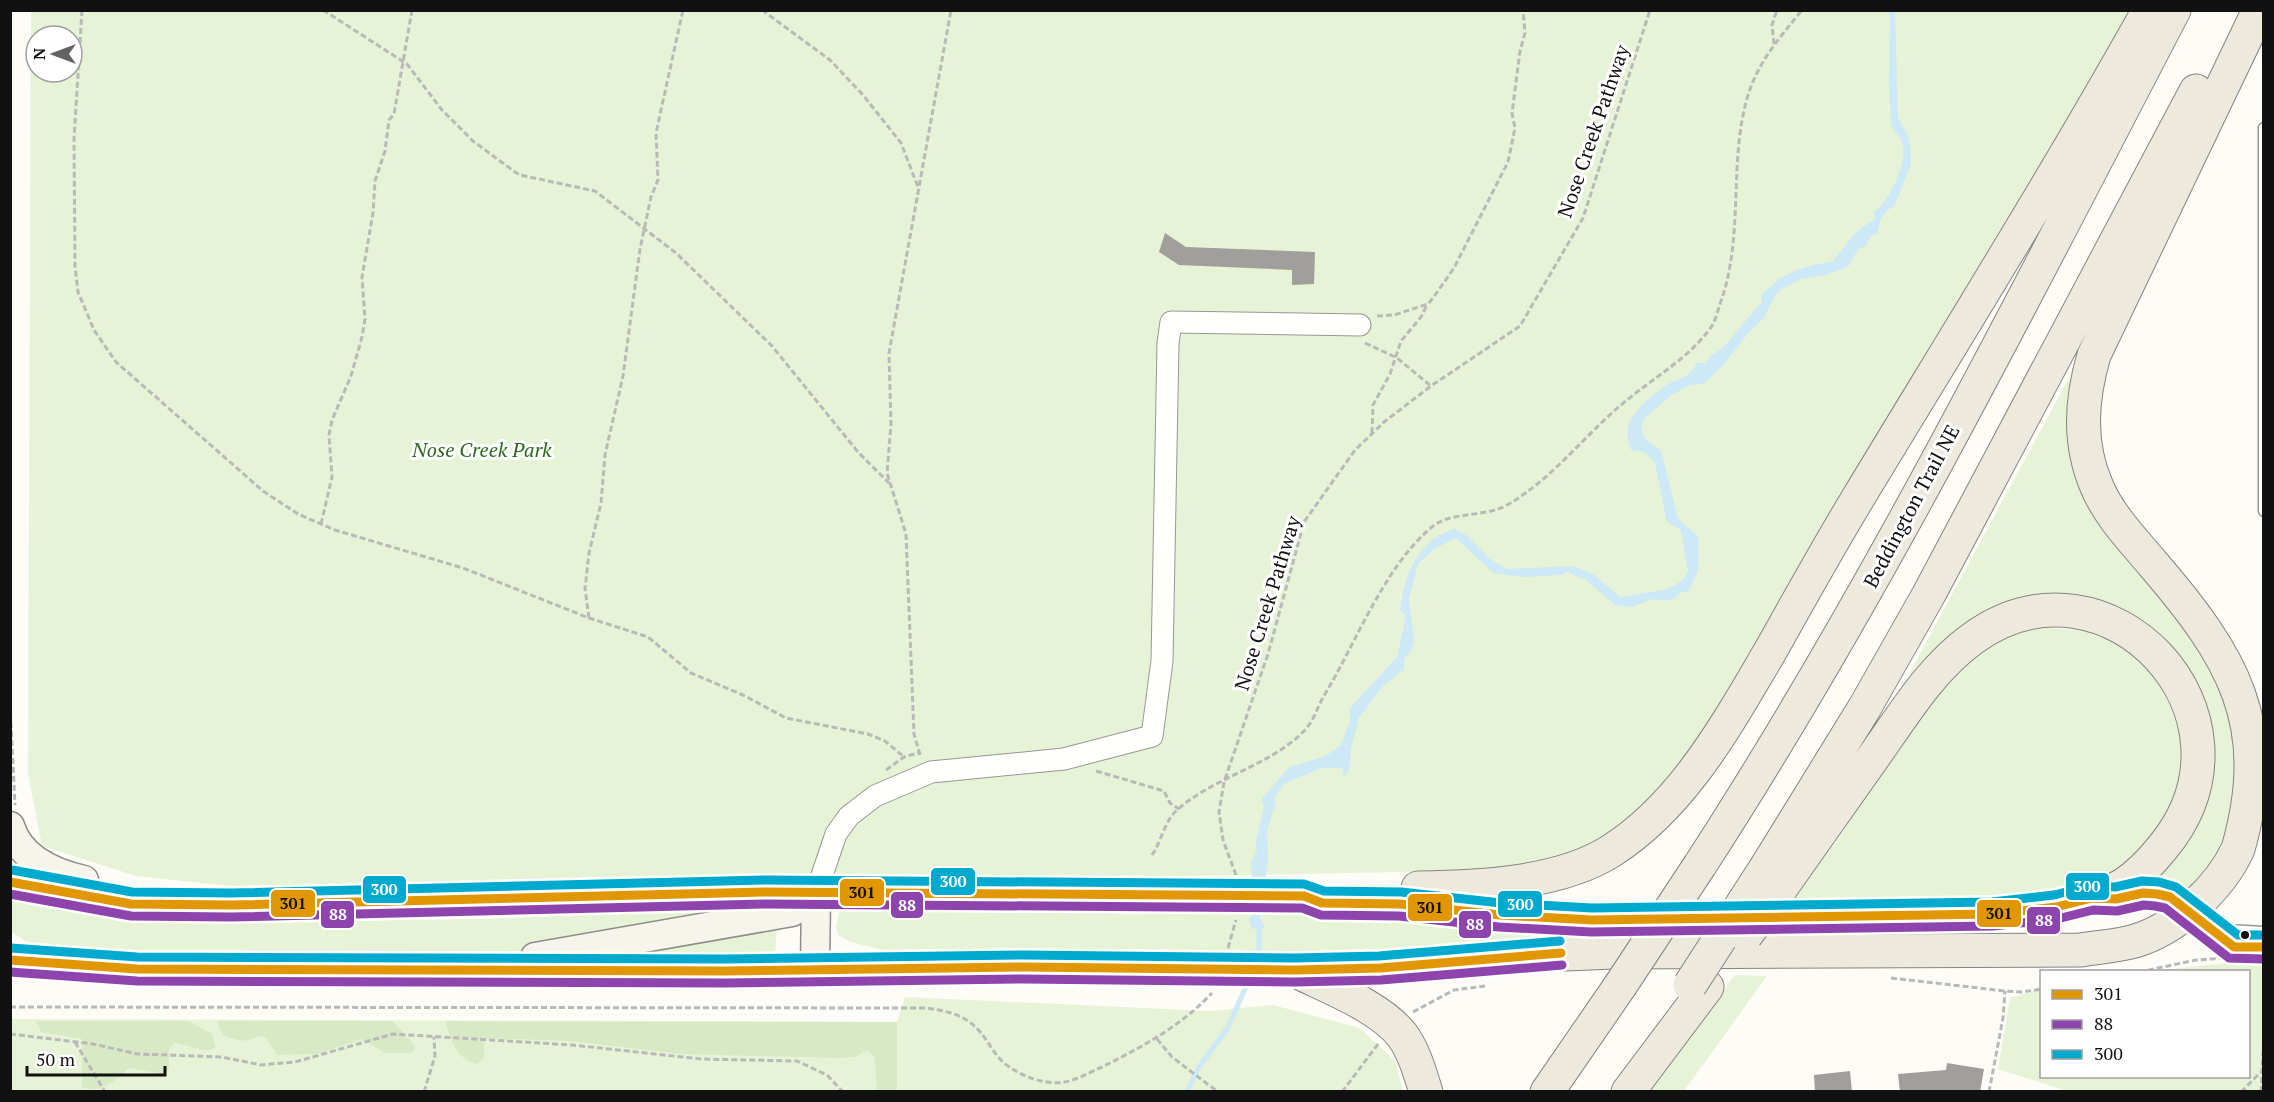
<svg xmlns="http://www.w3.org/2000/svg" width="2274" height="1102" font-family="'PT Serif',serif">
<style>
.green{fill:#e7f3d7;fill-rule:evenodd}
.forest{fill:#d8eac5}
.water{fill:#cde8f7}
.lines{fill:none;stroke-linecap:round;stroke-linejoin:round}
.stream{stroke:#cde8f7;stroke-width:5}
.building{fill:#a19f9c}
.service-casing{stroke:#979795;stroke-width:13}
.minor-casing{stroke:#979795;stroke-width:23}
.secondary-casing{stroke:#8e8d8b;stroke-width:31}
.primary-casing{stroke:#858482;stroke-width:35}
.path{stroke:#b9b9b8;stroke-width:3;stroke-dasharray:6 3;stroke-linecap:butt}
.service{stroke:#fffffe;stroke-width:10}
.minor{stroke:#fffffe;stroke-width:21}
.secondary{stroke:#f6f4eb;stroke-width:28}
.primary{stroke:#ede9dc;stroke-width:33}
.secondary-bridge-casing{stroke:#8e8d8b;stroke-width:31;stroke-linecap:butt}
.primary-bridge-casing{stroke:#858482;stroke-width:35;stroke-linecap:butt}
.secondary-bridge{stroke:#f6f4eb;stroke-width:28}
.primary-bridge{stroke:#ede9dc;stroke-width:33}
.bus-1-casing{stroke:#fff;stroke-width:14}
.bus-2-casing{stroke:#fff;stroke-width:14}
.bus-3-casing{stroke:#fff;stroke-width:14}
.bus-1{stroke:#e09702;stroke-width:9}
.bus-2{stroke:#8e44ad;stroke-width:9}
.bus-3{stroke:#00a9ce;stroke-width:9}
.bus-dot{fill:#111;stroke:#fff;stroke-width:2}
.labels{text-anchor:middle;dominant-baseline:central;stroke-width:6;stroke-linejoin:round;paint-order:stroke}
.street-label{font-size:20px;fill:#111;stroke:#fff}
.park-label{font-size:20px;font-style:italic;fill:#2f6b1f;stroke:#fff}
.line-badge{stroke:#fff;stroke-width:2}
.badge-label{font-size:16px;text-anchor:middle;font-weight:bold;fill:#fff}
.pale-badge-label{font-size:16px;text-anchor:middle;font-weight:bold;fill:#111}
</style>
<rect width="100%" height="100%" fill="#fdfcf7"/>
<!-- green -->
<path class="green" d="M31 11H2137L1731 689 1669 785 1603 842 1504 870 1133 877 764 876 531 888 268 890 136 876 42 846 28 774ZM36 36H72V72H36Z
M2069 378 2077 381 2071 419 2214 657 2248 744 2226 854 2189 898 2159 873 2192 832 2207 794V716L2070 602 1915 678 1909 674Z
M2043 627 2085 631 2123 647 2155 674 2176 710 2186 751 2182 797 2129 871 2046 899 1790 901 1841 835 1921 707 1967 658 2002 637Z
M11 901 34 903 118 918 191 923 480 919 732 909V915L457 961 75 954 34 946 11 932Z
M840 909 1196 913 1345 910 1612 928V942L1368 960 913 958 851 942 838 935 836 927Z
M777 924 775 959 617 957Z
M2256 960H2263V1091H2067L1998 1069 2010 998 2041 989 2042 1076H2248V972L2152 971Z
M1735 975 1767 976 1684 1091 1644 1092Z
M905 997 1209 1011 1273 1005 1360 1028 1395 1061 1403 1091H11L10 1019 897 1022Z"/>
<!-- forest -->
<path class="forest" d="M36 1021H189L212 1034 216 1047 209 1051 174 1043 169 1049V1069L164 1074 129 1068C113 1081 105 1094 82 1087V1039L41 1032Z
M217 1021H393L415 1046 412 1053H385L362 1039 317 1054 277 1055 266 1038 258 1036C246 1044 236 1040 222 1035Z
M446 1021 897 1022V1091H877L875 1058 867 1050 855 1057 837 1058 680 1054 569 1041 484 1038V1058L477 1064C459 1062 448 1038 446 1021Z"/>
<!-- water -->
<path class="water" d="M1884 11H1895L1898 118 1908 135 1911 154 1910 167 1894 207C1884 209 1879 222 1878 232L1870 237 1866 246 1858 249 1848 267 1823 276 1800 279 1784 288 1776 294 1764 318 1750 331 1721 368 1703 384 1690 385 1670 396 1643 420C1638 440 1649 440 1661 451L1677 515 1681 522 1699 537 1698 571 1688 592 1683 591 1675 598 1665 601 1653 599 1632 607 1615 605 1586 580 1569 573V570L1562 575 1524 577 1493 573 1456 538 1434 549 1418 564 1409 599 1414 639 1411 651 1404 659V669L1383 686 1358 719C1357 730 1354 736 1351 748 1348 760 1354 771 1341 778L1344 772 1343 768H1321L1284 784 1274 799 1276 808 1272 812 1267 833 1268 861 1260 918 1265 928 1252 929 1249 920 1253 914 1251 863 1257 850 1256 841 1264 807 1262 799 1289 767 1324 757 1341 745 1350 721V708L1397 657 1405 621V615L1400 610C1402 603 1401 597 1403 591 1410 564 1426 536 1455 529L1465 534 1490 559 1507 569 1573 566 1593 574 1620 597 1668 589 1683 580 1689 569 1687 568 1681 530 1667 522 1655 462 1644 452 1631 450C1619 421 1640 406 1661 389 1675 377 1686 383 1697 363H1706C1709 355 1718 352 1724 346 1738 332 1748 316 1762 302V294L1782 277 1802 268 1833 261 1856 232 1875 219 1873 213C1890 202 1906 164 1903 145 1901 136 1893 132 1891 124L1889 86 1890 15Z"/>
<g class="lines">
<!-- stream -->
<path class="stream" d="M1256 961 1259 950V923
M1187 1092 1199 1067 1227 1029 1250 978"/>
</g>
<!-- building -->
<path class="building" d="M1165 233 1186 247 1315 252 1314 284 1292 285V270L1179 265 1159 252Z
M1947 1063 1984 1069 1980 1092H1900L1898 1074 1946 1070Z
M1850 1071 1852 1092H1815L1814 1075Z"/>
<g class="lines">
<defs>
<path id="service" d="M2264 128V511
M2125 897 2143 893 2170 897 2234 947H2264
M2210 925 2227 930 2264 932"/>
<path id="minor" d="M816 893 836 834 849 816 875 796 931 772 1064 759 1152 736 1162 661 1168 343 1171 322 1360 325"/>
<path id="secondary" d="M10 826C20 859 53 873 84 880
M10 882 131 904 231 905 765 892 1183 896
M535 957 792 912 816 893
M10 960 85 967 137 969 726 971 1024 967 1174 970
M815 970 816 893"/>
<path id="primary" d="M1700 865C1877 592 2023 299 2174 10
M1767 866 1865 707 1929 594 2196 91
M1418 888C1478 887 1559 884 1611 851 1683 805 1726 726 1768 655 1798 602 1827 549 1858 498 1956 336 2056 176 2149 10
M1304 896 1322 903 1400 904 1500 915 1592 920 1993 914C2035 910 2085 908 2123 885 2139 875 2151 862 2163 847 2271 716 2107 540 1972 639 1932 668 1905 712 1877 752 1845 797 1813 843 1781 888
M1295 970 1380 968 1517 956 1614 952 2081 950C2099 947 2118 946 2135 941 2176 929 2220 888 2238 849 2274 723 2232 656 2153 564 2133 540 2110 517 2097 487 2078 443 2081 400 2094 355L2259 10
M1302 974C1333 989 1381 1008 1402 1035 1414 1051 1420 1073 1426 1092
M1547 1092 1620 986
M1628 1092 1707 987"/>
</defs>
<!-- service casing -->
<use href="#service" class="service-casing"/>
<!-- minor casing -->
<use href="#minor" class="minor-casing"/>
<!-- secondary casing -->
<use href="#secondary" class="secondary-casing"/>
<!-- primary casing -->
<use href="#primary" class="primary-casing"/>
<!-- path -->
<path class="path" d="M82 10 74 139 75 266 78 292 94 330 116 362 263 491 298 514 335 530 463 568 589 618 648 637 691 673 743 695 786 718 868 734 885 741 904 757
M323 10 407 64 442 110 473 141 515 172 520 175 595 191 676 253 772 346 858 452 889 483
M762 10 830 60 863 95 901 143 918 187
M1774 44 1772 25 1777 10
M1377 316 1394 315 1428 304 1433 298 1454 268 1508 162 1515 128 1512 113 1520 51 1525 33 1523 10
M1365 343 1397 358 1431 386
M1372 433 1373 405 1390 374 1401 341 1421 317 1427 305
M321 524 332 477 329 435 332 420 351 376 362 337 365 319 362 277 373 213 375 181 385 151 389 120 394 114 412 10
M589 618 585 589 589 553 601 503 605 455 623 376 640 249 651 197 658 180 656 133 683 10
M10 704 15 805
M920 755 914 734 906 534 887 473 891 424 889 353 951 10
M886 770 904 757 918 753
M1096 771 1164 791 1170 803 1179 809
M1152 855C1161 842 1165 821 1176 811 1210 779 1269 766 1302 733 1314 722 1317 707 1325 694 1357 641 1384 567 1432 527 1450 511 1484 518 1507 505 1553 479 1586 433 1627 400 1655 377 1687 359 1709 330 1715 323 1717 313 1720 304 1744 239 1729 168 1746 102 1756 64 1778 40 1802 10
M1236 875 1223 840 1219 812 1224 782 1268 654 1304 522 1355 450 1384 422 1431 386 1520 326 1583 218 1650 10
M1228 948 1236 920
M2139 972 2196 960 2226 958
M1891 978 2005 991 2022 992 2042 989
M10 1007 926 1008C954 1012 971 1017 987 1041 993 1050 999 1060 1008 1066 1023 1077 1045 1085 1064 1082 1077 1080 1090 1072 1102 1067 1142 1047 1181 1026 1212 993
M1413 1012 1454 990 1485 986
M10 1034 93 1044 138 1054 222 1057 261 1065 295 1062 393 1034 572 1045 701 1059 797 1061 827 1075 843 1092
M1157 1039 1172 1057 1218 1092
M75 1042 105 1092
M424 1092 435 1056 434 1037
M1342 1092 1378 1044
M1989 1092 2003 1018 2005 991
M2241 1092 2261 1072
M2261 1092 2264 1031"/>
<!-- service -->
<use href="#service" class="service"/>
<!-- minor -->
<use href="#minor" class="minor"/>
<!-- secondary -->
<use href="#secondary" class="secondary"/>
<!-- primary -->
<use href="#primary" class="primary"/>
<defs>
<path id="secondary-bridge" d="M1183 896H1304
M1174 970H1295"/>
<path id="primary-bridge" d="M1746 935 1781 888
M1690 985 1767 866
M1620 986 1700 865"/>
</defs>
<!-- secondary-bridge casing -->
<use href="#secondary-bridge" class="secondary-bridge-casing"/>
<!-- primary-bridge casing -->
<use href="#primary-bridge" class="primary-bridge-casing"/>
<!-- secondary-bridge -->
<use href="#secondary-bridge" class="secondary-bridge"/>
<!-- primary-bridge -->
<use href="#primary-bridge" class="primary-bridge"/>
<defs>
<path id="bus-1" d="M10 882 131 904 231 905 765 892 1304 896 1322 903 1400 904 1500 915 1592 920 1993 914 2056 907 2092 898 2116 899 2143 893 2157 894 2170 897 2234 947H2264
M10 960 137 969 726 971 1024 967 1295 970 1380 968 1561 953"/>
<path id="bus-2" d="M10 894 131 916 231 917 765 904 1302 908 1321 915 1399 916 1499 927 1591 932 1993 926 2057 919 2093 910 2117 911 2144 905 2155 906 2165 908 2229 958 2264 959
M10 972 137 981 726 983 1024 979 1295 982 1381 980 1562 965"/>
<path id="bus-3" d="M12 870 132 892 231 893 765 880 1304 884 1324 891 1401 892 1501 903 1592 908 1992 902 2054 895 2090 886 2115 887 2142 881 2159 882 2176 887 2238 935H2264
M11 948 137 957 726 959 1024 955 1295 958 1379 956 1560 941"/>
</defs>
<!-- bus-1 casing -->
<use href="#bus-1" class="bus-1-casing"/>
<!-- bus-2 casing -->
<use href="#bus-2" class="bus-2-casing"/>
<!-- bus-3 casing -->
<use href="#bus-3" class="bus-3-casing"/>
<!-- bus-1 -->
<use href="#bus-1" class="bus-1"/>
<!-- bus-2 -->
<use href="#bus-2" class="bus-2"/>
<!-- bus-3 -->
<use href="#bus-3" class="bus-3"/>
</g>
<!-- markers -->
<circle class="bus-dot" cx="2245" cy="935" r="5"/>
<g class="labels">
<!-- street labels -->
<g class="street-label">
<text transform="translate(1593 131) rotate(-71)">Nose Creek Pathway</text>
<text transform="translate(1911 506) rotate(-62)">Beddington Trail NE</text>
<text transform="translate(1267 603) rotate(-73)">Nose Creek Pathway</text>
</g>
<!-- park labels -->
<g class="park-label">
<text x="482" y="449">Nose Creek Park</text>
</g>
</g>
<g class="line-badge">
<rect x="930" y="867" width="46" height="29" rx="6" fill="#00a9ce"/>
<rect x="2065" y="872" width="45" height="29" rx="6" fill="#00a9ce"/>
<rect x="362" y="875" width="45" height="29" rx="6" fill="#00a9ce"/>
<rect x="839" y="878" width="46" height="29" rx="6" fill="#e09702"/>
<rect x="270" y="889" width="46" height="29" rx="6" fill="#e09702"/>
<rect x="1497" y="890" width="46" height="28" rx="6" fill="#00a9ce"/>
<rect x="890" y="891" width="34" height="28" rx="6" fill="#8e44ad"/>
<rect x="1407" y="893" width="46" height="29" rx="6" fill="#e09702"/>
<rect x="1976" y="899" width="46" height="29" rx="6" fill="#e09702"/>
<rect x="320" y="900" width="35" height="29" rx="6" fill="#8e44ad"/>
<rect x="2026" y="906" width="35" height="29" rx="6" fill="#8e44ad"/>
<rect x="1458" y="910" width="34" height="29" rx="6" fill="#8e44ad"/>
</g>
<g class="badge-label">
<text x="953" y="887">300</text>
<text x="2087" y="892">300</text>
<text x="384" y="895">300</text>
<text x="1520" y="910">300</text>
<text x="907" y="911">88</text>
<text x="338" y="920">88</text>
<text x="2044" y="926">88</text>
<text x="1475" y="930">88</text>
</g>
<g class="pale-badge-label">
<text x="862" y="898">301</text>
<text x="293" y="909">301</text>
<text x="1430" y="913">301</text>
<text x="1999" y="919">301</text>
</g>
<!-- border -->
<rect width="2274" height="1102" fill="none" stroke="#111111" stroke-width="24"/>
<!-- legend -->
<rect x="2040" y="970" width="210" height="108" fill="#ffffff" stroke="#a0a0a0" stroke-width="1.5"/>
<rect x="2052" y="990" width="30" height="9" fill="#e09702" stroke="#a0a0a0" stroke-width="1.5"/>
<text x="2094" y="1000" font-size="18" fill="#111111">301</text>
<rect x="2052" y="1020" width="30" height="9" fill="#8e44ad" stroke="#a0a0a0" stroke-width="1.5"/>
<text x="2094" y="1030" font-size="18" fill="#111111">88</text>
<rect x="2052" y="1050" width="30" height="9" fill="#00a9ce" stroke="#a0a0a0" stroke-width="1.5"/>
<text x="2094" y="1060" font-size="18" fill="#111111">300</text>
<!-- north arrow -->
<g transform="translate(54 54) rotate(270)"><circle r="28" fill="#ffffff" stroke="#a0a0a0" stroke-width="1.5"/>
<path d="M0-4.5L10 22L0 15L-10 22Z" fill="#646362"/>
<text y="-9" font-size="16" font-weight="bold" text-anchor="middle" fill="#111111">N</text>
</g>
<!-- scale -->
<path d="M27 1066v9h138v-9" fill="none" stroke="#111111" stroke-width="3"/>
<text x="36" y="1066" font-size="18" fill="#111111" stroke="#ffffff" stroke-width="4.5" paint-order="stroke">50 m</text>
</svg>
